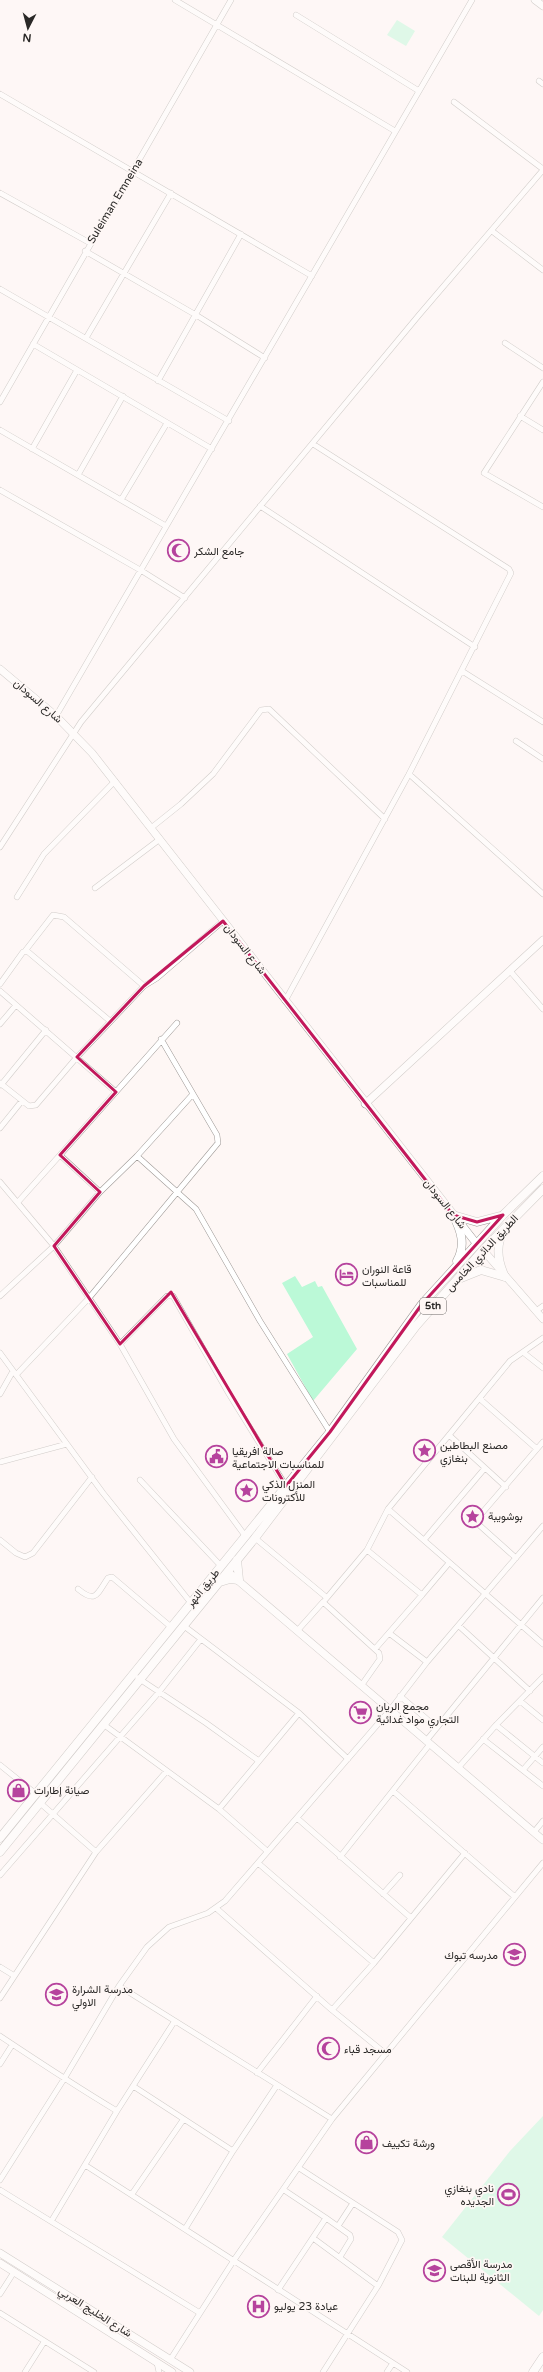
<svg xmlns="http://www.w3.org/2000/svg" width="543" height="2372" font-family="'Varela Round',Vazirmatn,sans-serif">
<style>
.green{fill:#bbf9d7}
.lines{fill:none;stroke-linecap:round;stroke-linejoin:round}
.street-casing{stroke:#9d9895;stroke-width:6}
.secondary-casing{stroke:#9d9895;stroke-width:8}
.primary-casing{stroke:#9d9895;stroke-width:9}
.street{stroke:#fff;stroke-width:5}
.secondary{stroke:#fff;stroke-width:7}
.primary{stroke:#fff;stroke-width:8}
.marked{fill:none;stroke:#c2185b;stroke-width:3;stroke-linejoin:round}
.labels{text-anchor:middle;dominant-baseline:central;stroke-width:3.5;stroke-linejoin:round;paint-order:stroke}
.shield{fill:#fef7f5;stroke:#6a6665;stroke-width:1}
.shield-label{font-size:10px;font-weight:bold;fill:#2a2827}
.street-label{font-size:11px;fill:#2a2827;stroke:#fef7f5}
.poi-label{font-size:11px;fill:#2a2827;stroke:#fef7f5;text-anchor:start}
</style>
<rect width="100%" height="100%" fill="#fef7f5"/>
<!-- green -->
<path class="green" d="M397 20 415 31 406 46 387 35Z
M295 1276 302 1287 315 1281 318 1287 322 1286 357 1349 313 1401 287 1354 313 1337 282 1283Z
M543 2116V2310L539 2316 442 2237 510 2151Z"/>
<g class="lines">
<defs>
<path id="street" d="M175 0 395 131
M296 15 419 91
M539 81 543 84
M0 94 312 276
M454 102 543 169
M0 193 90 243
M492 231 543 270
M85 251 196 315 265 358
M0 289 229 421
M86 338 171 193
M505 343 543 368
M33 344 212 449
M158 381 241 234
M543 382 484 473 543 507
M0 402 231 0
M520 416 543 430
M0 430 166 526
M32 449 77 370
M78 475 123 396
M0 490 142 571 185 598
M121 500 167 423
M260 506 475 647
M462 671 543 722
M56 716 472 0
M516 741 543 759
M409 774 543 894
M151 828 181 804 213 774 261 710 269 709 385 819
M0 847 81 722 419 315 543 170
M95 888 160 839
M17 897 44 854 115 781
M25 951 53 915 64 917 144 986
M510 971 543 1009
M0 984 23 952 27 951 110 1021
M0 991 116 1092
M285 1001 409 774 511 573 509 569 313 444
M0 1024 16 1005
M0 1083 29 1106 36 1105 77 1057 144 986 157 978 223 921
M1 1085 46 1030
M0 1128 21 1102
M60 1155 177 1023
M137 1156 196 1209 260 1321 330 1432
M0 1182 54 1246 120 1344 174 1439 246 1537
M18 1202 60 1155 100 1192
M0 1296 54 1246 100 1192 137 1156 193 1094
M536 1311 543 1306
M120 1344 167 1296H173L229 1394 286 1486
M0 1353 103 1493 191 1603
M524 1353 543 1368
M16 1375 89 1298 218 1143 217 1135 161 1039
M0 1394 13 1371
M480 1399 537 1449
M449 1435 506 1487
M0 1462 67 1444
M140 1480 221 1566
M388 1509 543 1644
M255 1538 326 1597
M0 1540 16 1553 25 1557 33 1553 92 1477
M424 1540 485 1468
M516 1558 478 1524 476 1520 543 1442
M78 1589C96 1604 97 1594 108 1578L112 1577 171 1627
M422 1595 449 1563
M325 1600 367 1550
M184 1626 299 1713 348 1759
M459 1626 530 1691
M298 1630 323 1602 379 1653 380 1659 361 1686
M389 1633 427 1662
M375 1649 422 1595 367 1550 388 1509 510 1361 543 1338
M138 1678 206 1723 259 1761
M400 1696 436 1727
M520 1701 543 1720
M103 1724 219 1809 267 1851
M496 1725 543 1763
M483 1739 543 1786
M426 1741 543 1598
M0 1765 36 1794
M458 1768 496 1725 543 1677
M523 1770 543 1747
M393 1791 515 1897
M39 1802 96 1852
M219 1809 299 1713
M297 1818 411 1918
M534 1832 543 1821
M340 1857 430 1744
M258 1863 374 1963
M0 1875 159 1692 201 1639
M383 1894 400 1875
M216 1908 332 2010 386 2054
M0 1967 13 1975
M119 1986 332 2119
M0 1998 96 1852 166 1772
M332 2010 374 1963 465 1853
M0 2036C39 2062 77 2087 117 2111
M0 2064 12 2045
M257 2073 317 1996
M133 2086 233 2151
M85 2165 407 2372
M299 2168 398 2232 402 2240 378 2286 323 2372
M0 2180 64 2079 119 1986 147 1947 169 1927 208 1913 225 1901 390 1710 427 1662 543 1526
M0 2190 200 2313
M284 2190 326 2218
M132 2194 183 2120
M52 2220 117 2111 174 2022
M338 2226 353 2203
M185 2229 233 2151 277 2085
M313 2238 378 2286
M278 2290 326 2218 350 2235 351 2239 340 2257
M0 2294 14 2272
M0 2313 94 2372
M170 2360 234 2260 332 2119 543 1863
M157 2363 159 2372
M25 2372 44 2342
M387 2372 393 2363"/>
<path id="secondary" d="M535 0 543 6
M0 669 56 716 92 753 476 1243
M365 1104 543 940
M483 1250 543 1319
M228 1572 543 1840
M0 2253 190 2372
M0 2263 172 2372"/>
<path id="primary" d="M453 1215C461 1230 466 1245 457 1261
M453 1215 477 1222 500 1216
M503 1232C495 1247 498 1262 505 1277
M461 1278 481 1270 505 1277
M220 1582 230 1579 239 1580 237 1560
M0 1838 330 1432 422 1304 503 1215 543 1176
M0 1852 255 1538 416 1326 483 1250 543 1189
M533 2372 543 2357"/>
</defs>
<!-- street casing -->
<use href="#street" class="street-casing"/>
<!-- secondary casing -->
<use href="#secondary" class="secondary-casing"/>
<!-- primary casing -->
<use href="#primary" class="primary-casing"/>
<!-- street -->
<use href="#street" class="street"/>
<!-- secondary -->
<use href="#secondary" class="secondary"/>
<!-- primary -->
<use href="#primary" class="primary"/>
</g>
<!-- marked area -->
<path d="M0 0H543V2372H0ZM223 921 453 1215 477 1222 503 1215 422 1304 330 1432 286 1486 171 1292 120 1344 54 1246 100 1192 60 1155 116 1092 77 1057 144 986Z" fill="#fef7f5" fill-opacity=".55" fill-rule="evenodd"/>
<path class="marked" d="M223 921 453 1215 477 1222 503 1215 422 1304 330 1432 286 1486 171 1292 120 1344 54 1246 100 1192 60 1155 116 1092 77 1057 144 986Z"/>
<!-- icons -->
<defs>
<symbol id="mosque-ring" viewBox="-11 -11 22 22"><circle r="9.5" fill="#fef7f5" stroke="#b6439d" stroke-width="1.5"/><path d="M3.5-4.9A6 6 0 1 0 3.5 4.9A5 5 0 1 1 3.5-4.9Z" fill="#b6439d"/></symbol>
<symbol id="hotel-ring" viewBox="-11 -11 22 22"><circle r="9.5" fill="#fef7f5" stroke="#b6439d" stroke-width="1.5"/><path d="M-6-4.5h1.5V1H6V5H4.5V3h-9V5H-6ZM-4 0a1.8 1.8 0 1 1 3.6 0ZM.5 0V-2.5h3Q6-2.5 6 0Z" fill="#b6439d"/></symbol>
<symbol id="sight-ring" viewBox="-11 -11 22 22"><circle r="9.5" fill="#fef7f5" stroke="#b6439d" stroke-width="1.5"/><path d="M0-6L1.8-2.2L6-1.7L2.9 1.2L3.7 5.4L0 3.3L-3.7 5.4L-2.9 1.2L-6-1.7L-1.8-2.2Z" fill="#b6439d"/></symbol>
<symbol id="civic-ring" viewBox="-11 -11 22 22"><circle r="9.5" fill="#fef7f5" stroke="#b6439d" stroke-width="1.5"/><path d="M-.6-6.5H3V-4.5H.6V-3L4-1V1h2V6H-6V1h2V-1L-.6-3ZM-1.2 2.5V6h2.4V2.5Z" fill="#b6439d"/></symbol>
<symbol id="supermarket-ring" viewBox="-11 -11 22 22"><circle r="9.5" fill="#fef7f5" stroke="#b6439d" stroke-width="1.5"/><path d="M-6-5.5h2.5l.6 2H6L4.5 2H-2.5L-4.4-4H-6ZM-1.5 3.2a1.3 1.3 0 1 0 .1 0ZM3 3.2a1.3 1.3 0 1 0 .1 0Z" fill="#b6439d"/></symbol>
<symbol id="shop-ring" viewBox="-11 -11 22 22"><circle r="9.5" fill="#fef7f5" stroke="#b6439d" stroke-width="1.5"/><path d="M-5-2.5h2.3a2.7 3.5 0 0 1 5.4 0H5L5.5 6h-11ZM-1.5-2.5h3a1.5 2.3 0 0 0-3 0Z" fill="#b6439d"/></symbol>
<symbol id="school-ring" viewBox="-11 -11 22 22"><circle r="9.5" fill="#fef7f5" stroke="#b6439d" stroke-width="1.5"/><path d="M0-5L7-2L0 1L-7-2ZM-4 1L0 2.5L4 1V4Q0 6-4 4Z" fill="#b6439d"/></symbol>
<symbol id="stadium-ring" viewBox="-11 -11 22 22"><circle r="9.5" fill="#fef7f5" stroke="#b6439d" stroke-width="1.5"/><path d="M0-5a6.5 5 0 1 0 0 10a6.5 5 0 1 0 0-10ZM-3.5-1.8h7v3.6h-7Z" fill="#b6439d"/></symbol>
<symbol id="hospital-ring" viewBox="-11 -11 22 22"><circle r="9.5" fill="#fef7f5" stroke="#b6439d" stroke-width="1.5"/><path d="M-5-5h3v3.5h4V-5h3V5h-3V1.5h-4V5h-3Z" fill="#b6439d"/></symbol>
</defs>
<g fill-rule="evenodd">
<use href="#mosque-ring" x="166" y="538" width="25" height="25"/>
<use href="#hotel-ring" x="334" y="1262" width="25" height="25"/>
<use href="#sight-ring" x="412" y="1438" width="25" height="25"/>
<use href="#civic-ring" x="204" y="1444" width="25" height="25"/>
<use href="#sight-ring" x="234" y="1478" width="25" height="25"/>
<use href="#sight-ring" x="460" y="1504" width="25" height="25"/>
<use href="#supermarket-ring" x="348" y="1700" width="25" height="25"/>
<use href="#shop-ring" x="6" y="1778" width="25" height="25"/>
<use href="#school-ring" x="502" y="1942" width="25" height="25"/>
<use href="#school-ring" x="44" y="1982" width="25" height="25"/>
<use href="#mosque-ring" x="316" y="2036" width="25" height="25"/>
<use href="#shop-ring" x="354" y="2130" width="25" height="25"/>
<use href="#stadium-ring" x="496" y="2182" width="25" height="25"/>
<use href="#school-ring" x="422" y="2258" width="25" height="25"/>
<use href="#hospital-ring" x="246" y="2294" width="25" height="25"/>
</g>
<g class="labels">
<!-- shield labels -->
<rect class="shield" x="420" y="1298" width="26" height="16" rx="3"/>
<g class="shield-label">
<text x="433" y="1306">5th</text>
</g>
<!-- street labels -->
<g class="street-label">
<text transform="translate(115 201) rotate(-59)">Suleiman Emneina</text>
<text transform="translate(38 701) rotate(41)">شارع السودان</text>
<text transform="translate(245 949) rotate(52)">شارع السودان</text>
<text transform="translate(445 1204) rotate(51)">شارع السودان</text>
<text transform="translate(482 1253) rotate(-47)">الطريق الدائري الخامس</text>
<text transform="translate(203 1588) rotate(-51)">طريق النهر</text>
<text transform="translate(95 2312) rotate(32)">شارع الخليج العربي</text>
</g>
<!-- poi labels -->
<g class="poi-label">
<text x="194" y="551">جامع الشكر</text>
<text x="362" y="1269">قاعة النوران<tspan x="362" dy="13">للمناسبات</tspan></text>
<text x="440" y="1445">مصنع البطاطين<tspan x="440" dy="13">بنغازي</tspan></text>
<text x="232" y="1451">صالة افريقيا<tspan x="232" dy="13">للمناسبات الاجتماعية</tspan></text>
<text x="262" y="1484">المنزل الذكي<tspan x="262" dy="13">للأكترونات</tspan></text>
<text x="488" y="1516">بوشويبة</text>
<text x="376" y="1706">مجمع الريان<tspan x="376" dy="13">التجاري مواد غدائية</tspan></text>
<text x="34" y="1790">صيانة إطارات</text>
<text x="498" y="1955" text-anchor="end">مدرسه تبوك</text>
<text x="72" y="1989">مدرسة الشرارة<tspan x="72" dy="13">الاولي</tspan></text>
<text x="344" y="2049">مسجد قباء</text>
<text x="382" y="2143">ورشة تكييف</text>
<text x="494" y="2188" text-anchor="end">نادي بنغازي<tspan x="494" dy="13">الجديده</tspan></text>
<text x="450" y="2264">مدرسة الأقصى<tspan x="450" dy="13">الثانوية للبنات</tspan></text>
<text x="274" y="2306">عيادة 23 يوليو</text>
</g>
</g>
<!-- north arrow -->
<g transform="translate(28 28) rotate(186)" stroke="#fef7f5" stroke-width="3" paint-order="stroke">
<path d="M0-3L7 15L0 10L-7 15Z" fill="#2a2827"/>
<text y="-6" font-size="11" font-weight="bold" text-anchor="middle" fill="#2a2827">N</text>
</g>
</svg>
